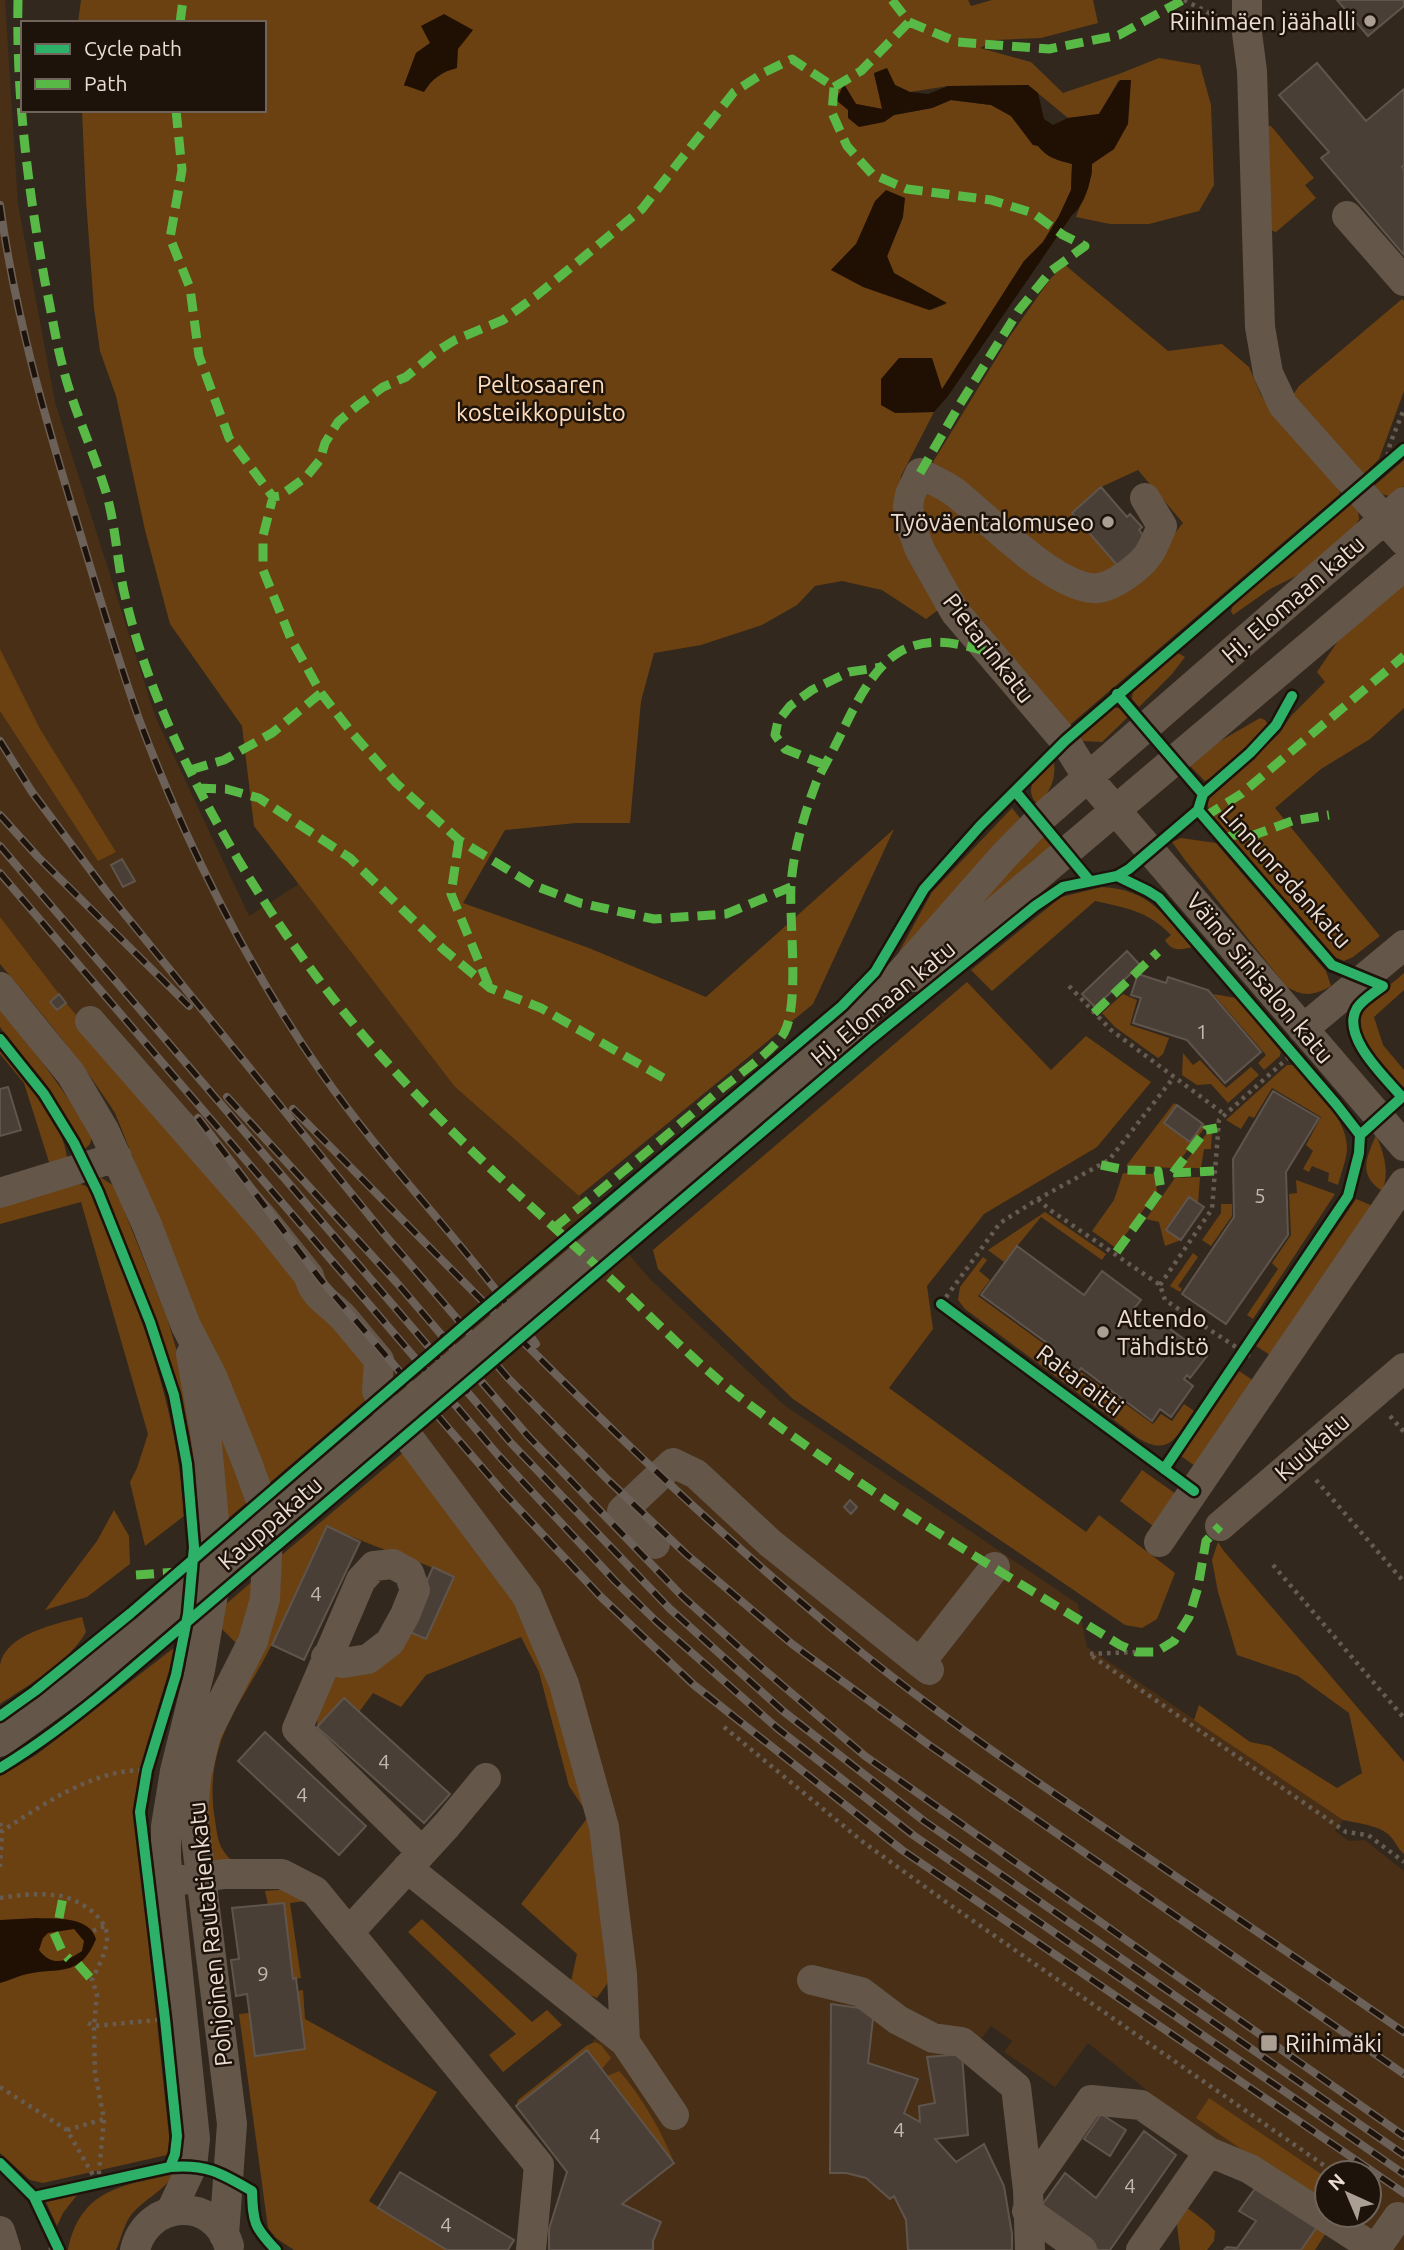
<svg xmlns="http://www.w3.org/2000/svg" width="1404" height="2250" font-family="Ubuntu,sans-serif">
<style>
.built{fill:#482f16;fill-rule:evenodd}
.green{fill:#6c4111;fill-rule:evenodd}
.water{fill:#200f03;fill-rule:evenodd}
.building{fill:#4a3f36;stroke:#5f554c;stroke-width:2}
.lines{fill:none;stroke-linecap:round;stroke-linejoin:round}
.path{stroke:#675c51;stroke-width:4.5;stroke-dasharray:3.5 5;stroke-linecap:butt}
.minor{stroke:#645649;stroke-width:30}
.rail-casing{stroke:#6c6158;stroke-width:8}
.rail{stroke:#1d130a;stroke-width:5;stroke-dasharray:16;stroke-linecap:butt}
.minor-bridge{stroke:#645649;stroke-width:30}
.quiet{stroke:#58b947;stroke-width:9;stroke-dasharray:18 9;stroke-linecap:butt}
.cycleway-casing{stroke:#1d130a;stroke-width:15}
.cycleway{stroke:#2db169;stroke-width:10}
.poi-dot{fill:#ab9e93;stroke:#1d130a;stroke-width:2.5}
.labels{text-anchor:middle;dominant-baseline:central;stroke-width:5;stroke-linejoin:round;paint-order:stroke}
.number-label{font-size:21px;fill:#c4b6ab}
.poi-label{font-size:24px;fill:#ecded2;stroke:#1d130a;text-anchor:end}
.park-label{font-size:24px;fill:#fedcbe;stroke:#1d130a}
.street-label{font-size:24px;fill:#ecded2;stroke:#1d130a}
</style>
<rect width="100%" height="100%" fill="#33281d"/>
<!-- built -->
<path class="built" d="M0 0H5L18 204 55 402 155 716 249 916 299 884 455 1087 579 1196 650 1279 784 1405 1078 1604 1087 1647 1343 1820 1335 1831 1349 1841 1365 1840 1404 1871V2250H1351L1317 2227 1088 2043 1055 2087 1004 2052 1012 2041 991 2026 981 2039 962 2054 968 2135 935 2139 956 2161 984 2144 1004 2186 1012 2234V2250H549V2229L567 2172 516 2106 587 2050 612 2014 594 1831 549 1673 379 1417 0 950ZM1327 2173H1369V2215H1327Z"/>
<!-- green -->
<path class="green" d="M81 0H968L971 6 992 0H1093L1098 23 1041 38 995 40 980 48 1031 62 1063 93 1119 74 1159 58 1200 65 1211 105 1214 185 1199 211 1149 224H1110L1076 217 1092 174V163L1114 149 1119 80 1099 114 1068 118 1028 85 948 86 910 92 895 85 887 69 874 74 883 109 856 104 844 85 836 100 884 122 894 115 932 108 951 100 991 105 1011 116 1033 145H1038C1047 158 1057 160 1072 164L1071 190 1059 216 1043 242 1024 261 942 390 895 413 934 412 901 476 899 501 942 607 926 619 882 590 842 581 815 586 797 605 762 625 701 645 654 653 641 701 630 823H576L505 830 463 903 589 948 706 997 894 829 813 1004 579 1196 455 1087 254 826 242 726 170 624 145 530 116 396 100 351 94 308 86 200 82 110H264V23H78ZM430 43 456 68 446 71 431 80 404 86 416 53ZM903 217 887 257 894 273 946 304 931 310 831 270 856 244Z
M1266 126H1271L1314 178 1305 185 1316 198 1276 232 1270 230Z
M1065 265 1168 351 1222 344 1249 367 1261 395 1276 417 1339 489 1340 494 1065 729C1018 673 965 623 931 559 925 548 918 536 916 524 914 513 916 502 917 491L923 489 940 494 963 511 1014 556 1074 598 1110 593 1139 578 1183 523 1138 470 1101 487 1072 513 1117 565 1098 580 1070 575 1034 553 958 484 930 467 1010 336 1051 278Z
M1402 299 1404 301V391L1379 459 1364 474 1293 395 1299 386Z
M1404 460V486L1392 496C1383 496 1379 492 1374 486Z
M1351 504 1358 510 1359 519 1354 529 1306 571 1270 589 1233 615 1231 611 1233 605Z
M1404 585V708L1370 739 1321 769 1275 808 1380 936 1353 957 1344 961 1335 957 1215 820 1209 810 1207 801 1212 793 1279 734 1291 716 1325 682 1317 672 1340 638Z
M0 649 40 729 116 852 98 861 0 711Z
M1178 653 1185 657 1172 674 1139 707 1132 699 1133 690Z
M1114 707 1121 709 1128 717 1102 742 1081 741 1079 737Z
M1260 718 1265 720 1269 726C1249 746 1230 769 1205 781L1189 765 1210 747Z
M1054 761C1056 779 1051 791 1038 804 1031 799 1030 791 1032 784Z
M1012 808 1020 818 894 961 932 892Z
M1042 835 1052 847 971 918 967 912Z
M1181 838 1216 843 1326 971 1331 986C1314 996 1302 997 1286 986L1185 860 1172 842Z
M1102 887C1150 890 1163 914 1192 947 1181 950 1172 952 1165 940L1171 935C1148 911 1127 908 1095 901L992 991 971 970 1061 897Z
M0 917 59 994 50 1002 57 1010 66 1003 386 1383 266 1486 115 1113C81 1060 41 1012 0 964Z
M1404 973V990L1374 1017 1383 1045 1404 1070V1088C1389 1071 1348 1036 1363 1011 1372 996 1391 985 1404 973Z
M967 982 1051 1070 1086 1036 1151 1082 1097 1147 984 1214 927 1286 933 1329 889 1388 1086 1532 1099 1515 1175 1573 1157 1619 1142 1628 1125 1625 793 1399 658 1269 653 1250Z
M1123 994 1137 1000 1130 1025 1169 1038 1163 1054 1158 1058 1115 1027 1102 1013Z
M1213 994 1236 998 1281 1050 1280 1056 1264 1070 1258 1063 1266 1055Z
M0 1010C34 1051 66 1091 92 1137L90 1144 85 1149 48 1087 0 1027Z
M0 1048C23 1076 64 1123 67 1158L50 1165 24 1083 0 1054Z
M1183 1053 1193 1065 1200 1060 1226 1088 1251 1067 1259 1075 1228 1103 1211 1084 1197 1085 1182 1075Z
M1287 1065H1294C1313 1087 1346 1116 1347 1147 1347 1159 1341 1173 1338 1185L1328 1181 1329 1173 1312 1166 1309 1172 1303 1169 1313 1151 1306 1145 1321 1117 1272 1088 1254 1118 1249 1116 1241 1129 1226 1120Z
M1174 1103 1177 1105 1164 1124 1189 1142 1203 1124 1206 1126 1174 1168 1126 1166Z
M1212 1132 1211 1149H1204L1201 1168H1181L1207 1133Z
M1376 1135C1384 1153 1390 1173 1382 1191 1358 1174 1366 1159 1376 1135Z
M1123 1173 1155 1174 1157 1191 1116 1248 1092 1231 1114 1200Z
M99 1176 114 1186 120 1200 167 1318 187 1385 208 1536 201 1542 190 1437 179 1390 128 1248Z
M1200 1177 1198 1203 1189 1197 1166 1229 1181 1240 1165 1246 1159 1222 1146 1219 1175 1178Z
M1296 1180 1335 1194 1253 1319 1247 1315 1278 1269 1272 1263 1291 1235 1289 1194 1297 1193Z
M78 1183 88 1187C133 1293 178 1400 184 1516L145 1546 130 1482 137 1468 148 1434 81 1202 0 1224V1204Z
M1356 1199 1373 1206 1270 1355 1256 1346Z
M1221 1204H1232V1216L1211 1246 1202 1240 1221 1213Z
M1045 1212 1106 1254 1102 1260 1041 1217 1004 1262 988 1250Z
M1193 1253 1198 1257 1178 1286 1182 1289 1180 1292 1170 1286Z
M983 1257 987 1260 979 1271 990 1280 978 1296 1051 1349 1046 1355 1077 1378 1081 1372 1153 1424 1161 1414 1172 1421 1184 1404 1194 1411C1177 1435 1170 1458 1138 1438L965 1309 958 1300 960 1287Z
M1239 1371 1254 1381 1195 1466 1181 1456Z
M221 1436 251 1499 225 1521 217 1447Z
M406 1450 523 1599 549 1673 594 1831 609 1981 597 1998 570 1986 577 1954 521 1904 589 1816 569 1786 539 1672 521 1637 426 1675 401 1707 373 1693 359 1712 343 1699 317 1727 318 1705 332 1677 362 1671 397 1649 405 1630 426 1639 454 1577C413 1558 369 1546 328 1526 307 1563 292 1604 273 1642 242 1706 202 1741 215 1820 218 1840 218 1847 233 1862L229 1867 217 1864 208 1858 202 1799 204 1776 218 1728 268 1633 274 1602 277 1559Z
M1142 1470 1176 1494 1153 1526 1120 1501Z
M114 1510 129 1536 130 1564 87 1597 45 1610 97 1541Z
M1218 1542 1223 1550 1404 1762V1854C1397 1848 1396 1842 1390 1836 1380 1825 1356 1823 1343 1820L1194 1720 1199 1705 1250 1742 1270 1746 1337 1788 1362 1773 1349 1713 1298 1676 1237 1655 1218 1592 1212 1560Z
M261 1574 240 1643 235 1642 221 1628 219 1610Z
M82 1617 86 1632C68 1663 30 1684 0 1704 0 1692 0 1677 0 1665 5 1634 56 1624 82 1617Z
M175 1647 172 1661 146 1747 134 1807 170 2145 167 2155 43 2183 30 2180 0 2153V1776L36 1755Z
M291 1889 305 1901 290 1903 301 1978 293 1979 284 1903 268 1905 265 1891Z
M422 1919 532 2022 547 2010 562 2025 503 2072 489 2055 516 2034 408 1932Z
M303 1990 305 2019 437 2092 369 2201 447 2250H294L276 2238 268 2228 239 2014 249 2013 255 2056 305 2049 297 1991Z
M595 2042 601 2045 611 2058 602 2069 587 2050 516 2106 518 2100 586 2046Z
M619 2071C639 2092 664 2135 674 2163L607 2076Z
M1209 2098 1327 2178V2208L1196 2118Z
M175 2174C162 2193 141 2200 129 2218 123 2228 121 2239 116 2250H68C80 2189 123 2185 175 2174Z
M77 2195 63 2213 57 2226 46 2202Z
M1186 2207 1207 2223 1215 2231 1214 2241 1207 2250H1180L1176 2218Z
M1317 2227 1326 2233 1315 2250H1301Z"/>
<!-- water -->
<path class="water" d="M444 14 473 30 458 49 457 68C441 72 432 79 424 92L404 85 416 53 430 43 421 26Z
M887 68 895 85 910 92 928 94 948 86 1028 85 1038 93 1044 119 1053 125 1068 118 1099 114 1120 80H1131L1128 124 1114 149 1092 164C1092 180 1085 205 1072 215L948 396 934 412 895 413 881 405V379L899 358H932L942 389 1024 261 1043 242 1059 216 1071 190 1072 164C1058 160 1047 158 1038 146L1033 145 1011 116 991 105 951 100 932 108 894 115 884 122 859 127 848 118V110L836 100 844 84 856 104 882 109 874 73Z
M886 190 905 198 903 217 887 256 894 273 947 303 929 310 863 287 831 270 856 244 875 201Z
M37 1918C57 1919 89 1916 96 1939 80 1978 59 1967 27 1974 17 1976 9 1981 0 1983V1920ZM74 1929 84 1941 82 1951C66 1962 52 1967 39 1950L43 1938 48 1933Z"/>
<!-- building -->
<path class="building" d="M1337 0H1404V6L1368 36Z
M1317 63 1366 121 1404 89V165L1402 167 1404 169V255L1321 158 1329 152 1279 95Z
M1101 487 1127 517 1130 514 1142 527 1139 530 1147 540 1117 565 1072 513Z
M122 859 135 881 123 887 111 865Z
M1127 951 1140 965 1095 1007 1082 994Z
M1138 974 1166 983 1168 977 1208 990 1261 1052 1225 1083 1187 1040 1133 1023 1141 998 1131 995Z
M59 994 66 1003 57 1010 50 1002Z
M8 1087 21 1130 0 1136V1089Z
M1273 1091 1319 1118 1286 1172 1288 1235 1226 1324 1182 1294 1234 1217 1233 1159Z
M1177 1105 1203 1124 1190 1142 1164 1123Z
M1189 1197 1204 1207 1181 1240 1166 1230Z
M1017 1246 1084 1295 1102 1271 1141 1300 1132 1311 1140 1316 1144 1310 1207 1356 1190 1378 1187 1375 1184 1379 1193 1386 1171 1417 1160 1409 1152 1421 1081 1368 1076 1375 1049 1354 1054 1348 981 1295Z
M850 1500 857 1507 851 1514 844 1507Z
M327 1526 360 1542 304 1660 272 1645Z
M433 1567 454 1577 426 1639 405 1630Z
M344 1698 450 1794 424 1823 317 1727Z
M265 1732 366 1826 339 1855 238 1761Z
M284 1903 293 1979 296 1978 305 2049 255 2056 247 1994 236 1996 231 1960 239 1959 232 1908Z
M831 2004 874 2010 868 2063 918 2079 904 2113 920 2122 919 2106 935 2103 927 2057 962 2054 968 2135 935 2139 956 2162 984 2144 1004 2186 1012 2234V2250H908L906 2220 894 2196 890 2199 866 2178 846 2173H830Z
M587 2050 674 2163 622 2204 661 2222 653 2241V2250H549V2229L567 2172 516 2106Z
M1101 2114 1126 2130 1110 2156 1084 2139Z
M1144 2131 1176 2155 1110 2250H1098L1039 2209 1065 2173 1096 2198Z
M400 2172 514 2240 508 2250H447L378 2208Z
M1257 2186 1317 2227 1301 2250H1224L1227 2247 1237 2248 1256 2221 1239 2211Z"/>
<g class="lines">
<!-- path -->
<path class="path" d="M1184 0 1221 19
M1386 464 1390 444 1404 409
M1069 986 1111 1030 1224 1114
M1038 1199 1050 1210 1160 1285 1165 1300 1254 1359
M1160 1285 1212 1209 1219 1120 1291 1055
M941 1304 1000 1223 1038 1199 1109 1160 1174 1077
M1390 1416 1404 1432
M1316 1480 1404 1582
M1273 1565 1404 1718
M1136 1652 1089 1654 1346 1832 1368 1835 1404 1862
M724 1727 863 1842 946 1902 1335 2173
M0 1823 2 1831
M0 1867 2 1831C46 1803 93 1769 147 1770
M0 1898C18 1895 36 1893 54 1895 73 1896 105 1914 107 1935 108 1950 98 1967 92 1980L97 1994 94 2026 95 2073 104 2119 98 2182
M93 1931 105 1926
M88 2023 94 2026 157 2020
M0 2087 67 2130 97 2182
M67 2130 104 2119
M49 2250 59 2247"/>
<!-- minor -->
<path class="minor" d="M1247 0V33L1252 71 1260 327 1268 373 1283 405 1404 541
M1347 216 1404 281
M1145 498 1162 526C1158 535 1154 547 1148 555 1140 567 1114 586 1099 588 1058 593 985 515 953 491 943 484 930 479 920 473L910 495 908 506 911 526 920 550 955 612 1065 741 1088 778 1404 1146
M915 977 981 924 1404 566
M0 987 71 1074 104 1130 147 1225 186 1326 212 1376 248 1465 265 1512 268 1535 265 1599 253 1641 206 1734 196 1777 193 1813 232 2124 224 2235
M90 1021 265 1221 309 1276C313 1296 330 1303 343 1317 355 1331 367 1346 379 1360L377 1391 388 1410 527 1596 564 1684 604 1827 622 1974 625 2042
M857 1023 1003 857 1039 820 1404 502
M1303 1029 1404 945
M0 1193 117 1157
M1220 1526 1404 1368
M1159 1542 1404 1183
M655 1544 622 1511 673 1463 696 1474 770 1543 920 1663
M326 1657 343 1663 368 1659 390 1642 405 1615 415 1590 409 1573 393 1564 374 1566 361 1580 297 1729 422 1852
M929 1670 920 1663 995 1567
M407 1868 625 2042 674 2115
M182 1880 224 1874H282L315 1891 539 2165 531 2250
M349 1932 447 1825 486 1778
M812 1980 861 1992 898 2020 933 2038 962 2042 1016 2087 1028 2190 1030 2250
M1209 2152 1250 2169 1375 2249
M1028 2190 1091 2100 1141 2105 1209 2152 1141 2250
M171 2211 192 2166 195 2139 166 1858V1826L175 1771 200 1670 218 1565 207 1444 191 1354
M1027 2211 1082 2250
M0 2231 6 2250
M135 2250C147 2200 214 2195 229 2246
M1375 2250 1398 2217"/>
<defs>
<path id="rail" d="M0 205C15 314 45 418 77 523 97 589 116 654 139 719 184 840 247 966 321 1072 387 1167 470 1249 536 1344
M0 741 32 792 106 891 385 1235 508 1378 608 1480 686 1554 792 1644 929 1745 1404 2074
M0 815 38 857 189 1006
M0 846 511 1443 669 1608 783 1711 924 1821 1404 2155
M0 873 498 1455 615 1581 656 1621 777 1728 913 1835 1404 2174
M227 1097 397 1283 528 1436 682 1596 761 1667 865 1756 1404 2136
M293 1109C474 1291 651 1480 850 1643 934 1712 1025 1774 1115 1835 1212 1901 1308 1966 1404 2032
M198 1118 321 1280 504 1493 600 1596 694 1685 902 1850 1404 2193"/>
</defs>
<!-- rail casing -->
<use href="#rail" class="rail-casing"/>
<!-- rail -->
<use href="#rail" class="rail"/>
<!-- minor-bridge -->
<path class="minor-bridge" d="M0 1742 76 1687 857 1023"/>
<!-- quiet -->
<path class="quiet" d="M18 0C16 95 28 188 45 282 51 309 55 337 62 364 72 405 90 443 103 483 116 520 116 559 125 596 136 643 153 691 173 735 225 851 305 973 391 1067 459 1143 535 1210 610 1278 656 1321 700 1368 750 1405 868 1494 995 1568 1120 1645L1136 1652H1156L1174 1641 1189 1617 1198 1587 1206 1541 1220 1526
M892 0 909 22 957 42 1049 49 1119 35 1183 0
M180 23 183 0
M834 87 861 71 909 22
M176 110 182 170 170 238 190 288 199 356 229 438 273 497
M825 765 785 749 775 735 778 721 790 706 812 690 849 672 882 667
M190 770 224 760 272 733 321 693
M198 788 226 789 259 798 350 858 443 949 490 988 541 1008 667 1080
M1204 817 1241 794 1404 656
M1223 839 1234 835H1254L1292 821 1329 815
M459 840 451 894 489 986
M791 887 726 914 654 919 580 903 533 885 459 840 396 783 352 733 321 693 291 639 263 570V536L273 497 280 496 306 477 320 460 325 443 338 422 357 406 383 387 406 377 436 352 455 340 503 320 536 296 642 209 734 92 765 72 792 59 834 87 832 113 847 146 872 174 907 189 991 200 1033 213 1063 235 1085 246 1051 271 1019 310 960 404 920 473
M1094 1013 1158 952
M1101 1165 1126 1170 1158 1171 1161 1190 1115 1254
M1173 1173 1206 1130 1217 1128
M1173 1173 1214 1171
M554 1228C610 1183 666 1136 721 1089 738 1075 773 1051 784 1033 800 1004 789 922 791 886 793 852 804 815 816 783 821 771 829 758 835 746 851 715 869 669 901 651 930 636 958 643 988 652
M136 1575 178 1572
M59 1918 63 1897
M54 1933 63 1953 69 1959
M78 1964 92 1980"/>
<defs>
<path id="cycleway" d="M1117 694 1203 794
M1015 791 1089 880
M1117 876 1148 891 1159 898 1336 1104 1360 1135
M0 1039 44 1094 74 1143 98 1192 150 1322 174 1395 187 1464 194 1547 188 1614 176 1675 147 1770 140 1812 165 2019 177 2136 175 2154 170 2167
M941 1304 1194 1491
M1164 1469 1348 1196 1359 1153 1360 1135 1402 1097C1385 1077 1340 1036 1357 1008 1362 1000 1375 992 1383 986L1332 965 1198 810
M0 1716 35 1691 131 1613 465 1325 842 1006 875 972 924 889 980 826 1065 741 1404 449
M0 1768C40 1744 76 1716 112 1686L871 1039 1035 906 1063 887 1117 876 1129 869 1198 810 1203 794 1250 753 1276 725 1292 696
M0 2163 34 2197 59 2250
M34 2197 170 2167C207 2164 221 2173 252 2191 253 2223 254 2227 276 2250"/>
</defs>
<!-- cycleway casing -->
<use href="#cycleway" class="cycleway-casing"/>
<!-- cycleway -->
<use href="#cycleway" class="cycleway"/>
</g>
<!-- markers -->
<g class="poi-dot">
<circle cx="1370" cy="21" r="7"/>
<circle cx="1108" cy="522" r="7"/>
<circle cx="1103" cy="1332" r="7"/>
<rect x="1260" y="2034" width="18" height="18" rx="3.5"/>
</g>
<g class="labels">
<!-- number labels -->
<g class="number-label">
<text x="1202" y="1031">1</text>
<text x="1260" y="1195">5</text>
<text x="316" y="1593">4</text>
<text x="384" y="1761">4</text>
<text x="302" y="1794">4</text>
<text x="263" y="1973">9</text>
<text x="899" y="2129">4</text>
<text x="595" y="2135">4</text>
<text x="1130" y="2185">4</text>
<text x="446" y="2224">4</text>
</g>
<!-- poi labels -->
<g class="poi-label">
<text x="1356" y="21">Riihimäen jäähalli</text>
<text x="1094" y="522">Työväentalomuseo</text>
<text x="1117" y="1318" text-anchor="start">Attendo<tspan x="1117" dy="28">Tähdistö</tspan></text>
<text x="1285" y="2043" text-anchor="start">Riihimäki</text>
</g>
<!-- park labels -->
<g class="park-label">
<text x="541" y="384">Peltosaaren<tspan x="541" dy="28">kosteikkopuisto</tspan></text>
</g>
<!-- street labels -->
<g class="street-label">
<text transform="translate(1293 599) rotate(-41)">Hj. Elomaan katu</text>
<text transform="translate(989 648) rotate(52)">Pietarinkatu</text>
<text transform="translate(1286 877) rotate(48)">Linnunradankatu</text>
<text transform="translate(1260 978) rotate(50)">Väinö Sinisalon katu</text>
<text transform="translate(883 1003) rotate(-40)">Hj. Elomaan katu</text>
<text transform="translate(1080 1380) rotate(37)">Rataraitti</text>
<text transform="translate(1312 1447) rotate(-41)">Kuukatu</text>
<text transform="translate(270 1523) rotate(-41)">Kauppakatu</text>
<text transform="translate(210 1934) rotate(-96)">Pohjoinen Rautatienkatu</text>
</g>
</g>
<!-- legend -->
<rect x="21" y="21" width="245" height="91" fill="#1d130a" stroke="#70645a" stroke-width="2"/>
<rect x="35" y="44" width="35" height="10" fill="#2db169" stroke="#70645a" stroke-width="2"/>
<text x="84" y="56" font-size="21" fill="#ecded2">Cycle path</text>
<rect x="35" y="79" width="35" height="10" fill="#58b947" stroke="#70645a" stroke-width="2"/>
<text x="84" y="91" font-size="21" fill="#ecded2">Path</text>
<!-- north arrow -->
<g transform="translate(1348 2194) rotate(316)"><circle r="33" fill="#1d130a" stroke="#70645a" stroke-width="2"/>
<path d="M0-5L12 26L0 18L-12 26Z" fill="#ab9e93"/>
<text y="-10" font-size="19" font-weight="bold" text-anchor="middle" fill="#ecded2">N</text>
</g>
</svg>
